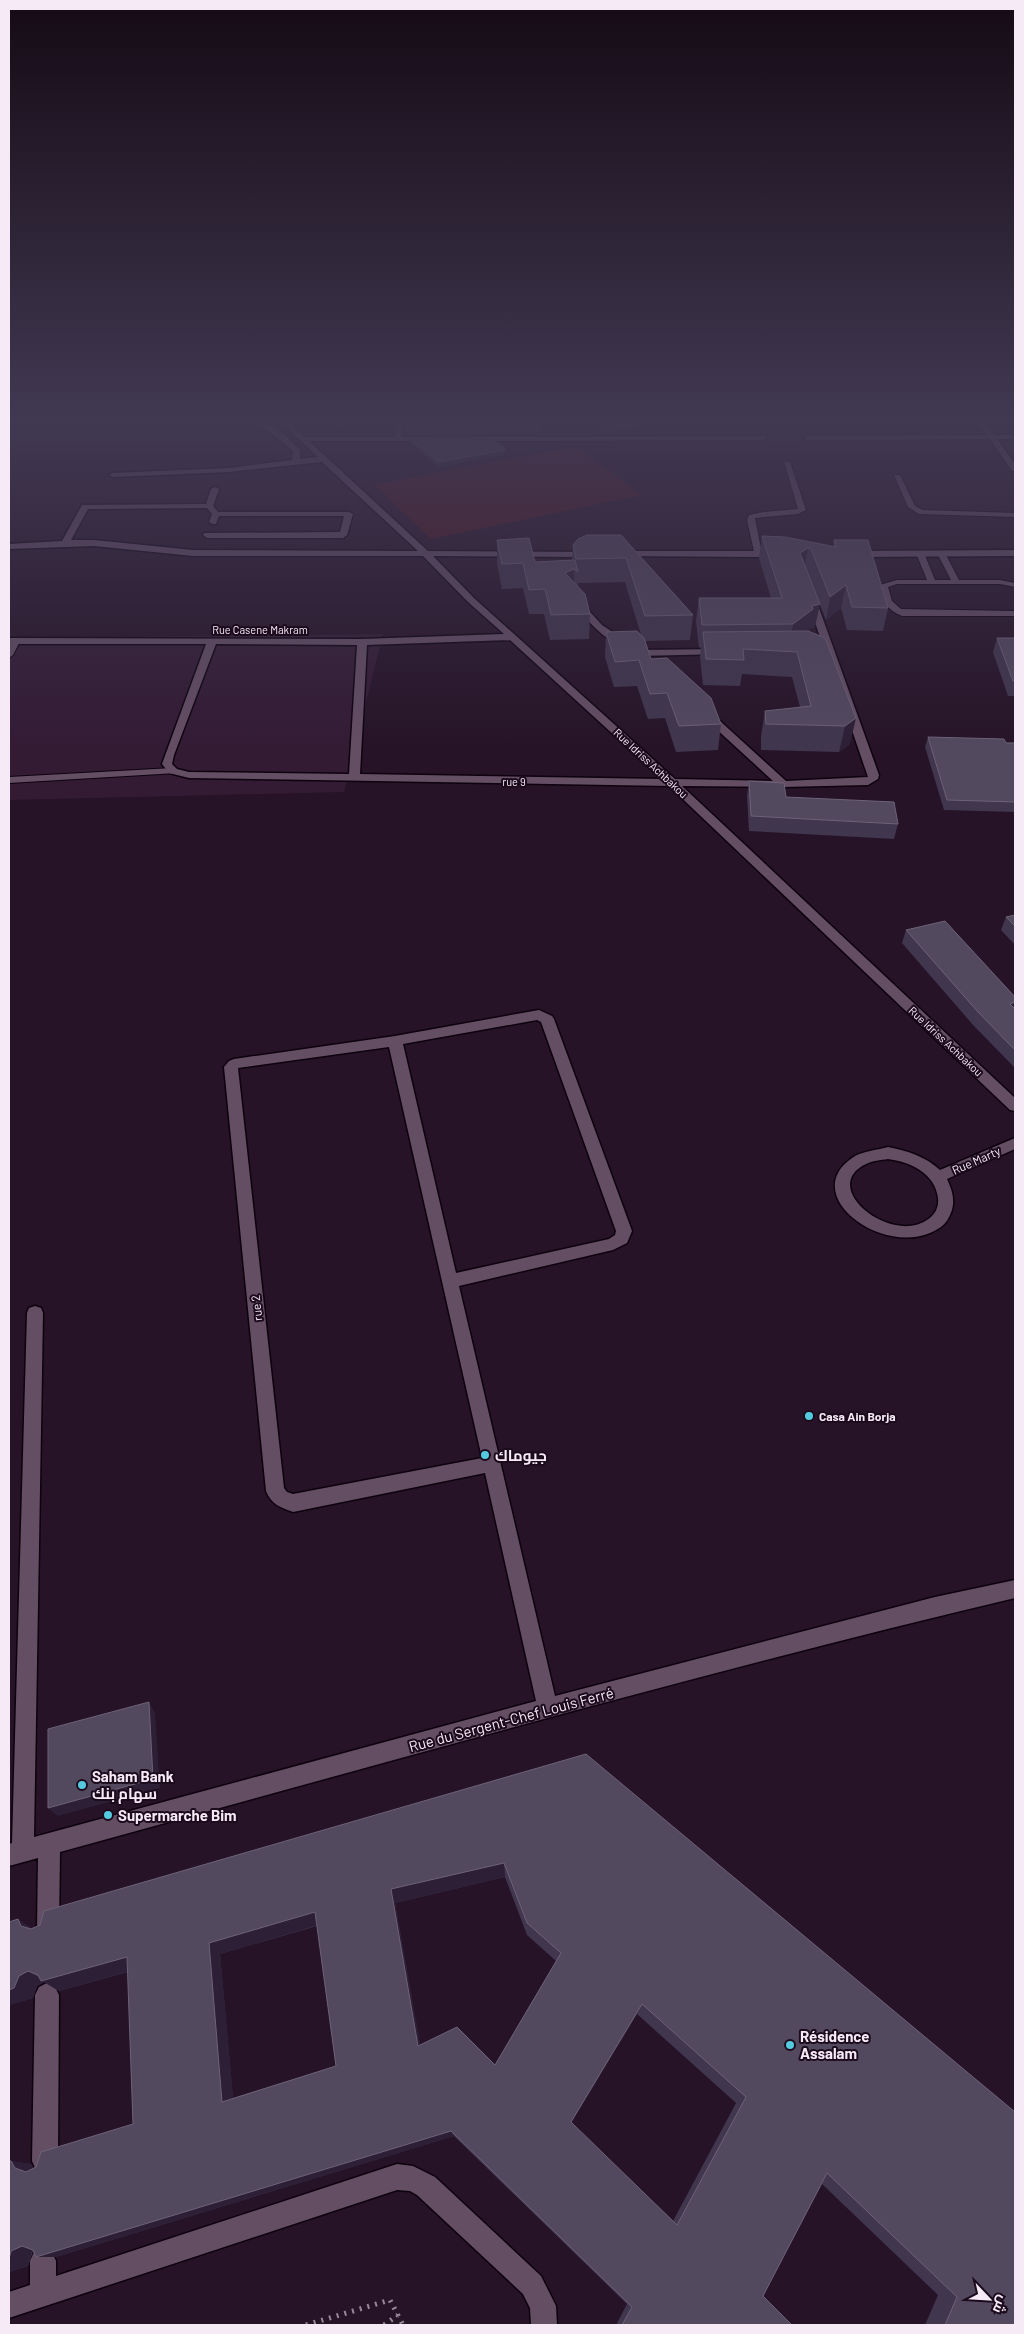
<svg xmlns="http://www.w3.org/2000/svg" width="1024" height="2334" font-family="Barlow,Cairo,sans-serif">
<style>
.built{fill:#331b34}
.green{fill:#4b141f}
.lines{fill:none;stroke-linecap:round;stroke-linejoin:round}
.service-casing{stroke:#0e020f;stroke-width:2}
.minor-casing{stroke:#0e020f;stroke-width:3}
.path{stroke:#978798;stroke-width:5;stroke-dasharray:2 6;stroke-linecap:butt}
.service{fill:#644e64;fill-rule:evenodd}
.minor{fill:#644e64;fill-rule:evenodd}
.wall{fill:#40364d;fill-rule:evenodd}
.shaded-wall{fill:#2d2036}
.building{fill:#53495f;stroke:#6d6277;fill-rule:evenodd}
.poi-dot{fill:#54cade;stroke:#1c0a1d;stroke-width:2}
.labels{text-anchor:middle;dominant-baseline:central;stroke-width:4;stroke-linejoin:round;paint-order:stroke}
.far-street-label{font-size:11px;fill:#f7eaf7;stroke:#1c0a1d}
.street-label{font-size:12px;fill:#f7eaf7;stroke:#1c0a1d}
.poi-label{font-size:12px;font-weight:bold;fill:#f7eaf7;stroke:#1c0a1d;text-anchor:start}
.near-poi-label{font-size:15px;font-weight:bold;fill:#f7eaf7;stroke:#1c0a1d;text-anchor:start}
.near-street-label{font-size:15px;fill:#f7eaf7;stroke:#1c0a1d}
</style>
<rect width="100%" height="100%" fill="#261327"/>
<!-- built -->
<path class="built" d="M383 634 344 792 9 800V638Z"/>
<!-- green -->
<path class="green" d="M575 447 642 495 431 539 374 485Z"/>
<g class="lines">
<defs>
<path id="service" d="M397 422H403L401 439 398 441 395 439Z
M784 461 790 462 806 510 798 514 755 518 762 554 755 556 747 520 749 515 763 512 798 509Z
M894 475H900L915 506 923 510 1015 513V517L919 514 908 507Z
M917 551 924 553 935 580H951L937 553 941 551 945 553 959 580H1000L1015 583V587L1000 584H897L888 587 892 601 901 609 1015 611V616H902C888 611 880 599 880 585L897 580H927L916 553Z
M13 639 20 641 13 655 9 658V647Z
M173 768 177 769V773L9 783V777Z"/>
<path id="minor" d="M254 422C273 422 287 436 300 450V459L318 457 281 422H289L304 437H432V441H309L428 551 594 552V556L591 557 433 556 474 598 675 779 773 781 701 715V711H709L786 781 868 777 806 596 814 594 879 775 878 779 868 785 783 787 682 786 1015 1098V1111L1010 1110 669 786 189 778 169 773 162 764 206 644H9V638L362 639 504 634 468 602 423 556H193L94 546 9 549V544L62 541 82 505 206 504 211 489 215 487 219 489 213 506 218 512H349L353 514 347 535 343 538H207L203 535 204 533 340 532 344 516H219L216 524H213L209 522 212 514 207 508 88 509 71 540H94L193 550 418 551 322 462 229 472 113 477 109 475 113 473 229 468 292 460 293 452C281 439 268 432 254 422ZM510 640 662 779 360 774 367 645ZM216 644 357 645 349 774 189 772 177 769 172 764 174 755Z
M978 422H985L994 435H1015V439H997L1015 464V471H1012L990 439 808 440 804 438 808 436 987 435Z
M766 436 767 438 763 440 472 441 468 439 472 437Z
M1015 550V556L852 557 848 554 852 551Z
M619 551H779L783 554 779 557 616 556V552Z
M574 601H580L602 625 626 641V645C610 648 584 616 574 605Z
M720 649 725 652 723 654 639 656 634 653 639 650Z
M539 1010 552 1016 554 1019 632 1231 627 1243 613 1250 459 1286 555 1696 935 1597 1015 1580V1598C695 1674 378 1765 60 1852L59 1928 56 1936 48 1939 40 1936 37 1928 38 1858 9 1866V1844L12 1843 27 1313 29 1308 35 1306 41 1308 43 1313 34 1837 536 1701 485 1473 293 1512C280 1507 272 1505 266 1491L224 1067 229 1061 234 1059 395 1036ZM537 1020 541 1022 616 1231 615 1235 609 1239 456 1273 403 1044ZM389 1047 482 1458 293 1494 287 1492 284 1488 238 1068Z
M1015 1138V1149L947 1179C954 1194 956 1205 948 1219 944 1226 937 1230 930 1233 877 1255 797 1192 855 1156 864 1151 878 1150 888 1147 907 1151 925 1156 940 1170ZM888 1159C910 1162 935 1173 938 1198 939 1207 935 1215 927 1220 890 1245 818 1187 866 1164 872 1161 881 1160 888 1159Z
M47 1983 55 1987 59 1995 58 2161 54 2170 45 2174 36 2170 32 2161 35 1995 39 1987Z
M397 2164 413 2166 435 2177 541 2276 556 2306 557 2325H531L530 2308 523 2294 417 2195 410 2191 397 2190 9 2318V2292L30 2285V2261L34 2252 43 2248 52 2252 56 2261V2276Z"/>
</defs>
<!-- service casing -->
<use href="#service" class="service-casing"/>
<!-- minor casing -->
<use href="#minor" class="minor-casing"/>
<!-- path -->
<path class="path" d="M306 2325 390 2300 403 2325
M384 2325 398 2315"/>
<!-- service -->
<use href="#service" class="service"/>
<!-- minor -->
<use href="#minor" class="minor"/>
</g>
<!-- wall -->
<path class="wall" d="M335 422H352L345 431Z
M404 422H541L540 433 405 435Z
M594 422H642V429L595 430Z
M410 438 506 454 439 467 411 443Z
M621 535 693 615 690 640 645 641 651 659 721 724 718 750 676 752 665 718 648 719 637 686 614 687 605 657 606 632 641 635 625 582 578 583V587L590 614 589 639 550 640 544 614H529L523 588 502 589 497 563V540L535 562 572 560 573 545Z
M762 536 833 547 834 540 888 608 883 631 847 630 841 608 826 620 817 597 815 627 810 628 809 631 825 638 850 744 839 752 761 750V736L765 711 800 707 792 677 742 674 740 686 703 685 700 657 701 647 699 648 696 621 699 598H771L759 558Z
M997 638H1015V696H1008L993 652Z
M928 737 1015 743V812L944 810 925 747Z
M749 781 786 797 898 824 894 839 749 831 747 796Z
M1015 915V945L1001 930 1006 917Z
M906 930 1015 997V1068L973 1025 902 943Z
M586 1754 1015 2325H925L938 2295 822 2184 763 2296 792 2325H616L627 2304 454 2136 56 2257H36L33 2251 28 2266 9 2272V2161L31 2164 34 2169 133 2124 128 1972 59 1991 44 1982 37 1986 33 1998 9 2005 32 1928ZM505 1877 527 1935 556 1961 495 2065 420 2045 395 1903ZM317 1926 336 2066 233 2098 220 1954ZM637 2014 736 2103 673 2221 571 2123Z"/>
<!-- shaded-wall -->
<path class="shaded-wall" d="M344 422H352L345 431Z
M506 450V454L439 467V462Z
M808 548 804 570 800 553Z
M574 569V593L565 573Z
M846 585 841 608 826 620 830 597Z
M820 604 815 627 810 628 809 632 789 647 793 624 812 606Z
M856 718 850 744 839 752 845 726Z
M1015 1002V1010L1010 1004Z
M149 1702 155 1713 160 1788 58 1816 48 1808Z
M504 1863 505 1877 395 1903 422 2054 418 2046 391 1889Z
M315 1912 322 1924 220 1954 234 2108 222 2102 209 1943Z
M18 1919 36 1931 21 1926Z
M127 1957 141 1968 59 1991 44 1982 37 1986 33 1998 9 2005V1990L19 1976 28 1971 44 1980Z
M642 2004 637 2014 569 2127 571 2122Z
M451 2131 454 2136 56 2257H36Z
M11 2161 31 2164 35 2172H26L15 2168Z
M22 2246H42L32 2251 28 2266 9 2272V2259L11 2251Z"/>
<!-- building -->
<path class="building" d="M410 438H490L506 450 439 462Z
M587 535H621L693 615 645 616 626 558 576 559 573 545 578 539Z
M762 536 785 537 836 547 834 540H868L888 608 852 607 846 585 830 597 811 549 808 548 800 553 820 604 812 606 813 609 793 624 702 625 699 598H782Z
M529 538 535 562 575 560 578 572 574 569 565 573 585 594 590 614 551 615 545 589 529 590 523 563 502 564 497 540Z
M637 631 644 638 651 659 667 658 711 698 721 724 679 726 667 693 650 694 639 660 615 662 606 632Z
M808 631 825 638 856 718 845 726 766 724 765 711 811 706 797 652 743 649 744 660 706 659 703 632Z
M997 638H1015V681H1013Z
M928 737 1004 739 1006 743H1015V802L947 800Z
M749 781 784 783 786 797 894 802 898 824 751 816Z
M1015 915V926L1006 917Z
M945 921 1015 997V1002L1010 1004 1015 1009V1050L978 1012 906 930Z
M149 1702 153 1779 48 1808V1729Z
M586 1754 1015 2112V2325H945L957 2297 827 2173 763 2296 792 2325H622L632 2307 451 2131 36 2257 33 2250 22 2246 11 2251 9 2259V2161H11L15 2168 26 2172 36 2167 41 2152 133 2124 127 1957 41 1981 38 1975 28 1971 19 1976 14 1988 9 1990V1922L18 1919 21 1926 31 1929 40 1925 44 1911ZM504 1863 527 1923 561 1953 495 2065 457 2027 418 2046 391 1889ZM315 1912 336 2066 222 2102 209 1943ZM642 2004 746 2097 677 2225 571 2122Z"/>
<!-- sky -->
<linearGradient id="sky" x2="0" y2="1"><stop stop-color="#150a15"/><stop offset="0.56" stop-color="#413952"/><stop offset="1" stop-color="#413952" stop-opacity="0"/></linearGradient>
<rect width="1024" height="749" fill="url(#sky)"/>
<!-- markers -->
<g class="poi-dot">
<circle cx="809" cy="1416" r="5"/>
<circle cx="485" cy="1455" r="5"/>
<circle cx="82" cy="1785" r="5"/>
<circle cx="108" cy="1815" r="5"/>
<circle cx="790" cy="2045" r="5"/>
</g>
<g class="labels">
<!-- far-street labels -->
<g class="far-street-label">
<text x="260" y="629">Rue Casene Makram</text>
<text transform="translate(651 763) rotate(43)">Rue Idriss Achbakou</text>
<text x="514" y="781">rue 9</text>
<text transform="translate(946 1041) rotate(43)">Rue Idriss Achbakou</text>
</g>
<!-- street labels -->
<g class="street-label">
<text transform="translate(976 1160) rotate(-24)">Rue Marty</text>
<text transform="translate(256 1308) rotate(-96)">rue 2</text>
</g>
<!-- poi labels -->
<g class="poi-label">
<text x="819" y="1416">Casa Ain Borja</text>
</g>
<!-- near-poi labels -->
<g class="near-poi-label">
<text x="495" y="1455">جيوماك</text>
<text x="92" y="1776">Saham Bank<tspan x="92" dy="17">سهام بنك</tspan></text>
<text x="118" y="1815">Supermarche Bim</text>
<text x="800" y="2036">Résidence<tspan x="800" dy="17">Assalam</tspan></text>
</g>
<!-- near-street labels -->
<g class="near-street-label">
<text transform="translate(511 1719) rotate(-15)">Rue du Sergent-Chef Louis Ferré</text>
</g>
</g>
<!-- border -->
<rect width="1024" height="2334" fill="none" stroke="#f7eaf7" stroke-width="20"/>
<!-- north arrow -->
<g transform="translate(989 2299) rotate(115)" stroke="#1c0a1d" stroke-width="4" paint-order="stroke">
<path d="M0-4L9 19L0 12L-9 19Z" fill="#f7eaf7"/>
<text y="-8" font-size="14" font-weight="bold" text-anchor="middle" fill="#f7eaf7">ش</text>
</g>
</svg>
